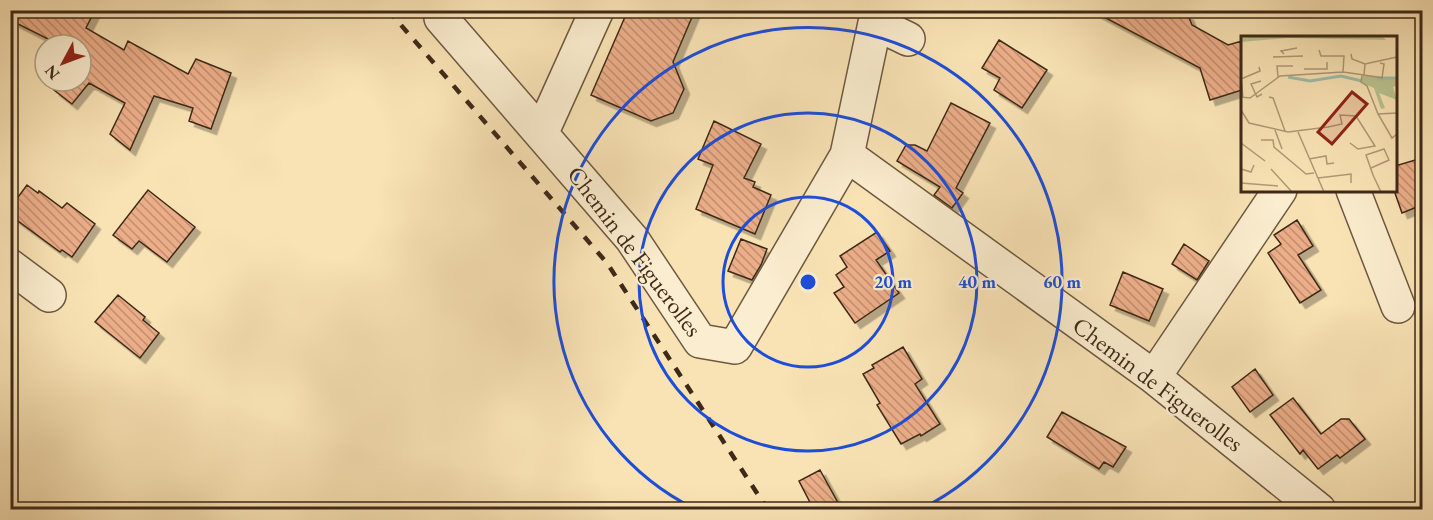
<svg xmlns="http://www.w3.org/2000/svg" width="1433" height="520" font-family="'EB Garamond',serif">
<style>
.building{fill:url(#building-back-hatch);stroke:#3e2919;stroke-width:1.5;filter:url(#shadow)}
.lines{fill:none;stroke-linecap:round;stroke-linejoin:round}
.minor-casing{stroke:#6d5840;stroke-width:36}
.minor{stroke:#fbedcf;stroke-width:33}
.rail{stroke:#3e2919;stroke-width:4.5;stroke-dasharray:10 10;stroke-linecap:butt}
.ring{fill:none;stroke:#1d4ed8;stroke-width:3}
.labels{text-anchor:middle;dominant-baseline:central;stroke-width:4.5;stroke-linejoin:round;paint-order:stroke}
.street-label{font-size:24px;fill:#3e2919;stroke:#fbedcf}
.inset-river{fill:none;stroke:#9ebeab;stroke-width:3}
.inset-road{fill:none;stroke:#ae9977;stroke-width:1.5}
.view{fill:#8f2418;fill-opacity:0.15;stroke:#8f2418;stroke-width:3}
.inset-edge{fill:none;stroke:#3e2919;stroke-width:3}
.centre{fill:#1d4ed8;stroke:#fbedcf;stroke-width:3}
.ring-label{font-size:18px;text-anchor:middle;font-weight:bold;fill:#1d4ed8;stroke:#fbedcf;stroke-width:4.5;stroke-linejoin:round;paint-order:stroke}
</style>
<defs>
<pattern id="building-back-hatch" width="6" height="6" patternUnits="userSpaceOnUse" patternTransform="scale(1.5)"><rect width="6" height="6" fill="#ecae89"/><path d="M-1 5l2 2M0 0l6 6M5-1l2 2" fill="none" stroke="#c18e6f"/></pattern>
<filter id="shadow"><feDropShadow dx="5.5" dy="5.5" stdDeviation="0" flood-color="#0004"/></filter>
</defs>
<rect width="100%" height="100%" fill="#f9e3b5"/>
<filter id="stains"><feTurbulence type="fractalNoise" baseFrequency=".00333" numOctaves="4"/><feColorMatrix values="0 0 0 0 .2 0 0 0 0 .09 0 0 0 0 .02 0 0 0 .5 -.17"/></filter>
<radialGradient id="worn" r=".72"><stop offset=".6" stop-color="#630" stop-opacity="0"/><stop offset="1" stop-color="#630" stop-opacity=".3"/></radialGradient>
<!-- building -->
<path class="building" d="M10 10H95L86 28 124 50 128 41 188 74 196 59 231 73 211 129 189 121 193 108 154 96 130 150 110 134 125 103 89 83 72 104 54 90 59 81H81V45H60L10 20Z
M628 10H695L673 62 684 89 673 113 651 121 591 95Z
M1091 10H1180L1188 15 1192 25 1228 45 1242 41V90L1210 100 1200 68Z
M999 40 1047 70 1022 108 994 90 1000 78 982 68Z
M951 103 990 123 956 188 963 193 952 208 934 195 940 187 897 161 906 145H915L927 151Z
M714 121 761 144 744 178 755 182 753 187 771 195 755 234 696 209 713 165 698 159Z
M1422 158V205L1402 213 1395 193V166Z
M27 185 38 193 39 191 62 208 67 203 95 224 72 257 62 250 60 252 10 215V208Z
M148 190 195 227 167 262 139 241 132 249 113 235Z
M1297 220 1313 246 1298 255 1321 290 1300 303 1268 253 1281 244 1274 235Z
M877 232 890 251 876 260 899 293 855 323 834 293 844 287 836 275 847 267 840 256Z
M741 239 767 249 761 265 752 280 728 271Z
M1184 244 1209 261 1197 280 1172 264Z
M1123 272 1163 289 1149 321 1110 305Z
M118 295 145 317 143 320 159 333 140 358 95 322Z
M903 347 922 379 915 384 940 424 921 436 920 434 901 444 877 405 880 403 863 374 874 368 872 365Z
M1255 369 1273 395 1250 412 1232 387Z
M1293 398 1321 434 1341 419H1349L1365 439 1340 458 1337 455 1318 469 1303 450 1300 454 1270 415Z
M1062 412 1126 447 1113 467 1104 462 1099 469 1047 437Z
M820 470 842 510H814L799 481Z"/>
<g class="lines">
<defs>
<path id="minor" d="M441 10V18L632 239 700 341 735 347 847 155 1154 377 1319 510
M542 132 597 10
M847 155 875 23 908 39
M1353 190 1398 306
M10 266 49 295
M1154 377 1280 190"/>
</defs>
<!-- minor casing -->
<use href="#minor" class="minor-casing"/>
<!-- minor -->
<use href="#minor" class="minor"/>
<!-- rail -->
<path class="rail" d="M388 10 607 263 768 510"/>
</g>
<!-- distance rings -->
<g class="ring">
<circle cx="808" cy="282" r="85"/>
<circle cx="808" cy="282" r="169"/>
<path d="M695 509A254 254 0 1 1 921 509"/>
</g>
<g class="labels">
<!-- street labels -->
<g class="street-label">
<text transform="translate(635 251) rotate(53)">Chemin de Figuerolles</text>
<text transform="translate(1158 384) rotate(37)">Chemin de Figuerolles</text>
</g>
</g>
<!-- overview -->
<g transform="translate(1241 36)">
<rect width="156" height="156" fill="#f9e3b5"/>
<path d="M16 0H141L145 4 47 2 0 6V2ZM122 39 156 41V50L152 51 156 64 138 57 144 72 140 73 133 52 120 47Z" fill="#b9c491"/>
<path class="inset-river" d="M47 41 69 45 100 40 121 45M136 43 156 42"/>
<path class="inset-road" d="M78 14 80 20H103L102 36M43 18 40 15 56 12M110 18 111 23 124 28 156 21M32 21 62 20M63 33H86V26M121 39 120 46 126 50 137 78 151 102 156 98M123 39 141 42 143 28 139 27M0 41 2 62M37 41 36 30H52M0 43 19 35 18 31M20 45 10 48 16 61 21 58M0 61 9 62 39 40 102 36 123 39 124 28M28 61 32 62 44 95M0 74 8 87 47 96 87 91 101 88 99 79 115 80 134 110 117 113 109 107M137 78 156 77M34 94 41 113M57 96 83 156M20 104H32L33 111 65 138 73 137M0 107 24 125M68 123 85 120 86 128 93 127M130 132 148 124 143 113 125 119 132 139 140 156M0 133 10 136 13 129M30 133 51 156M77 142 110 138V147M0 147 37 150"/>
<path class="view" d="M111 56 126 68 91 108 77 96Z"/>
<rect width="156" height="156" class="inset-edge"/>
</g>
<circle cx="808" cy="282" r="9" class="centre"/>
<g class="ring-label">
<text x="893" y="288">20 m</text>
<text x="977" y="288">40 m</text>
<text x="1062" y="288">60 m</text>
</g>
<!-- margin -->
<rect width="1433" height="520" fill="none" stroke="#f9e3b5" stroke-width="36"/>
<rect x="12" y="12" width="1409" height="496" fill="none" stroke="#3e2919" stroke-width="3"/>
<rect x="18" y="18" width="1397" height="484" fill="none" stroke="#3e2919" stroke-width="1.5"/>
<!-- north arrow -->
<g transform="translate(63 63) rotate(229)"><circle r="28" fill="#fbedcf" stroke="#af9f86" stroke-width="1.5"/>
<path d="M0-4.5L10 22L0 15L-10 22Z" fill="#8f2418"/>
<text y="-9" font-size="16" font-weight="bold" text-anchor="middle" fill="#3e2919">N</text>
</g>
<rect width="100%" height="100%" filter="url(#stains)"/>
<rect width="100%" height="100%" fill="url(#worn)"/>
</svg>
